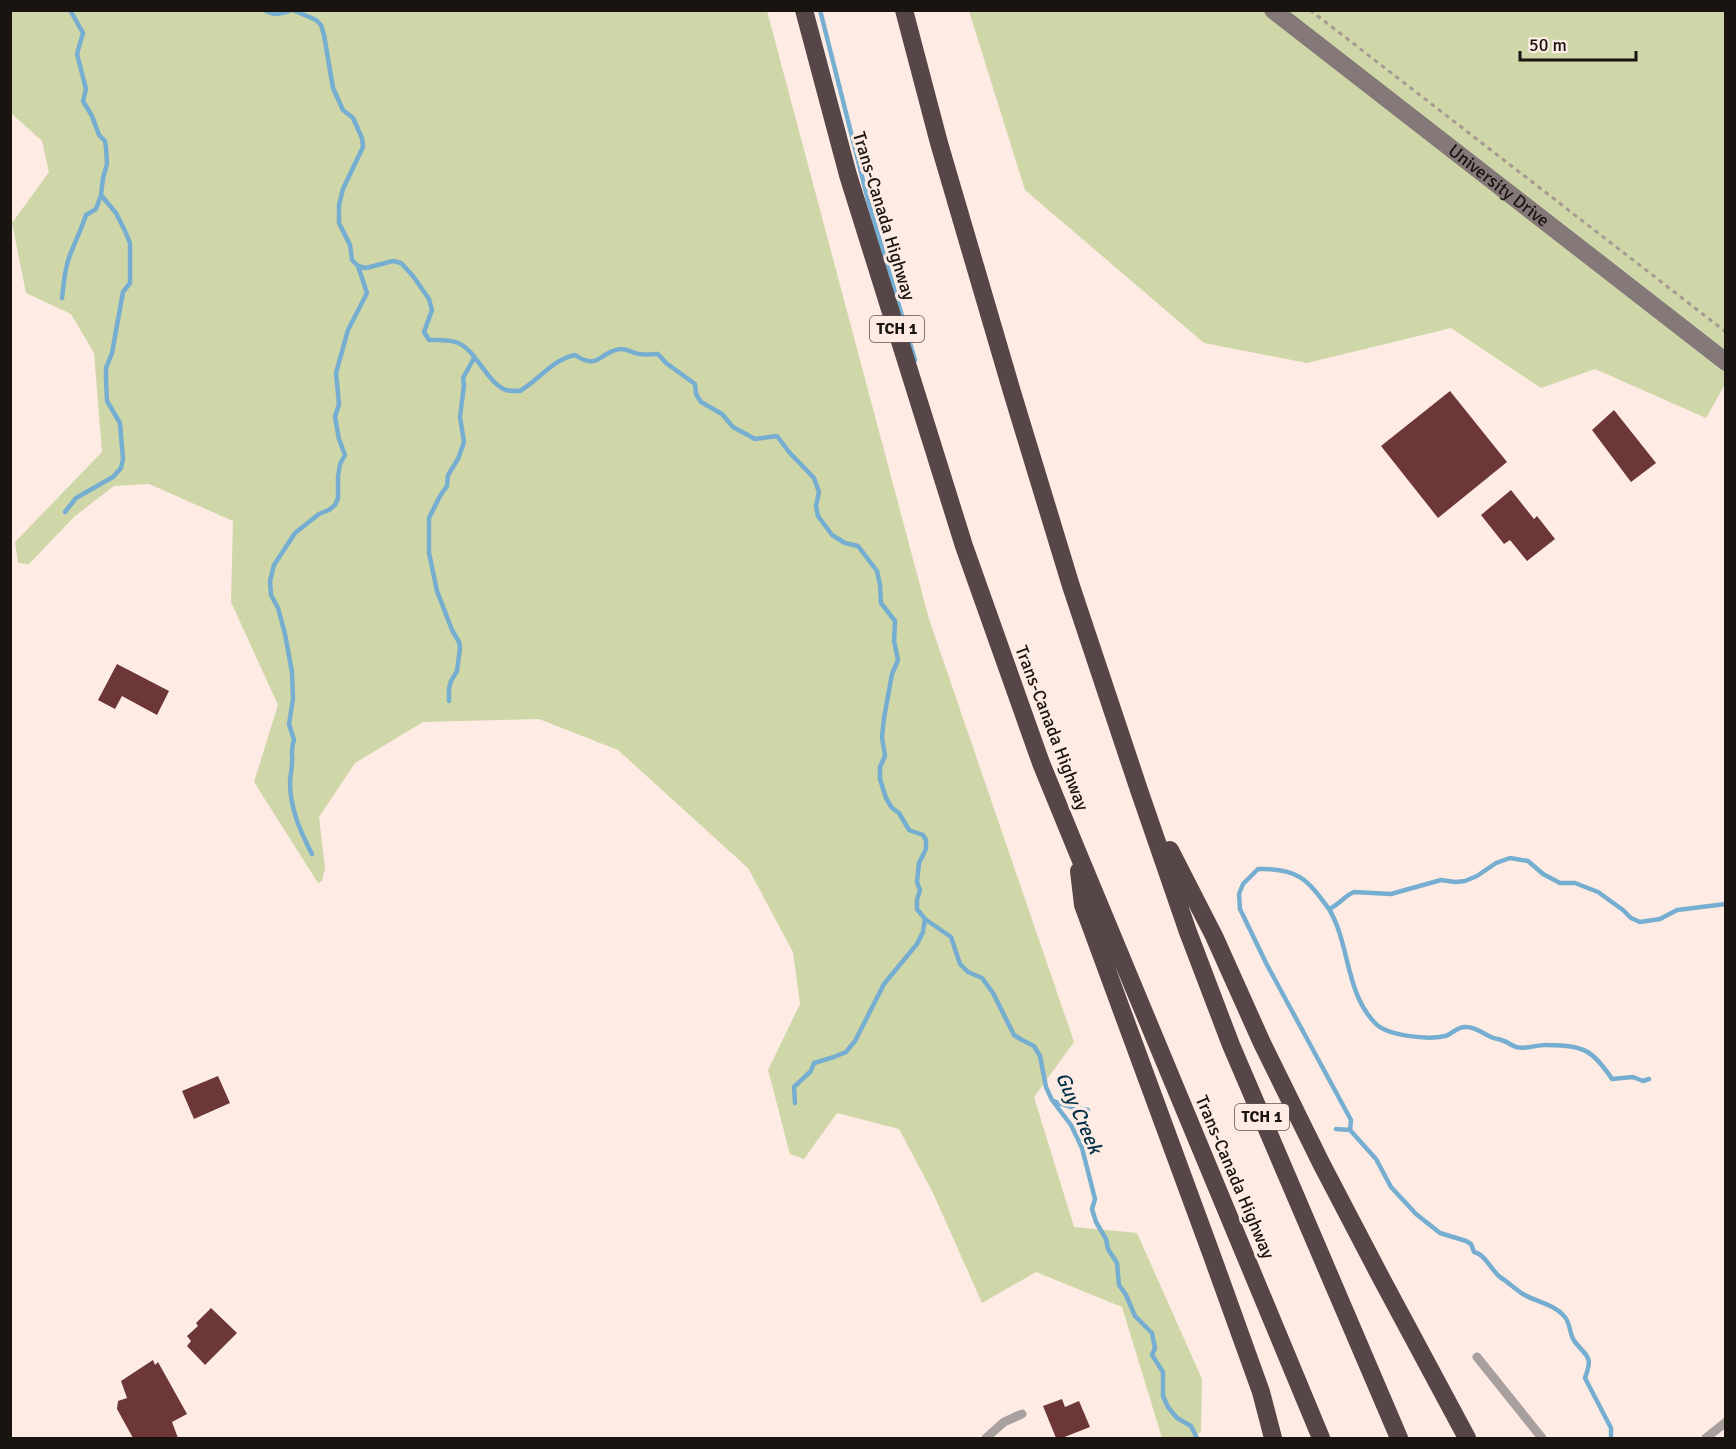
<svg xmlns="http://www.w3.org/2000/svg" width="1736" height="1449" font-family="Signika,sans-serif">
<style>
.green{fill:#cfd6a8}
.lines{fill:none;stroke-linecap:round;stroke-linejoin:round}
.stream{stroke:#75aed0;stroke-width:4.5}
.building{fill:#6d3737}
.path{stroke:#a79993;stroke-width:3;stroke-dasharray:4.5 4.5;stroke-linecap:butt}
.lane{stroke:#a89f9f;stroke-width:9}
.secondary{stroke:#857879;stroke-width:18}
.highway{stroke:#564647;stroke-width:18}
.labels{text-anchor:middle;dominant-baseline:central;stroke-width:6;stroke-linejoin:round;paint-order:stroke}
.shield{fill:#feebe3;stroke:#5e5450;stroke-width:1.5}
.shield-label{font-size:16px;font-weight:bold;fill:#1a1411}
.street-label{font-size:18px;fill:#1a1411;stroke:#feebe3}
.water-label{font-size:20px;font-style:italic;fill:#003047;stroke:#feebe3}
</style>
<rect width="100%" height="100%" fill="#feebe3"/>
<!-- green -->
<path class="green" d="M11 10 767 11 929 619 1074 1042 1034 1097 1074 1227 1137 1233 1202 1379 1201 1432 1192 1438H1162L1122 1307 1036 1272 982 1303 933 1193 899 1129 837 1113 804 1159 790 1154 768 1070 800 1004 793 952 748 868 618 750 539 719 423 722 355 763 319 817 325 868 322 881 318 883 254 782 278 705 231 602 233 521 149 484 114 486 75 516 29 564 18 563 15 542 102 452 94 353 71 314 26 293 12 223 49 172 42 141 11 113Z
M969 11H1725V384L1706 418 1595 369 1541 388 1451 328 1307 363 1204 343 1025 190Z"/>
<g class="lines">
<!-- stream -->
<path class="stream" d="M264 10C273 16 282 14 292 10
M293 10 316 20 321 25 324 35 333 88 343 110 353 118 362 138 363 147 343 189 339 205V223L350 245 352 260 358 266 366 268 393 261 401 263 413 276 429 299 432 310 424 332 429 340C438 340 449 339 458 343 476 350 487 383 506 390 510 391 516 391 520 391 540 379 552 360 575 355 599 371 599 352 620 349 626 348 632 353 639 354 645 355 652 354 658 354L666 363 695 384 696 394 701 402 722 414 733 427 755 439 777 436 789 452 814 478 819 492 816 506 818 516 832 535 845 543 858 546 877 571 880 585 881 603 895 621 894 641 898 660 892 674 884 718 882 737 885 756 880 767V779L886 798 892 808 899 813 909 830 923 835 926 840V849L919 863 917 882 920 890 917 900V909L925 919 951 937 960 964 968 972 982 978 993 993 1014 1035 1022 1040 1034 1046 1040 1056 1046 1087 1052 1100 1071 1125 1082 1148 1095 1199 1092 1209 1096 1222 1106 1239 1108 1249 1117 1263 1119 1285 1126 1295 1135 1316 1152 1333 1155 1348 1152 1355 1163 1372V1396L1168 1407 1177 1418 1191 1426 1197 1438
M820 10 869 204 915 360
M62 298C64 282 65 265 72 250 77 238 82 227 86 215L96 209 101 195
M65 512 76 498 113 477 121 468 123 459 120 423 107 401 106 379V368L112 353 123 292 130 283V243L125 231 116 213 101 195 103 178 107 164 106 147 105 141 99 135 92 116 83 101 86 89 77 54 83 33 70 10
M449 701V689L451 681 457 671 460 648 459 642 452 630 437 591 429 553V518L440 496 447 486 448 475 458 459 464 442 460 417 464 385 463 378 474 358
M312 854C300 831 290 808 290 782 290 776 292 770 292 763 293 753 290 751 294 740L289 724 293 699 292 672 285 634 278 608 271 595 270 581 274 565 295 533 319 514 329 510 335 505 338 498V477L340 464 345 455 339 439 335 417 339 404 336 373 348 330 367 293 358 266
M1329 909C1350 944 1345 992 1375 1023 1387 1036 1428 1040 1445 1036 1452 1034 1458 1026 1466 1027 1476 1027 1482 1033 1491 1037 1495 1039 1500 1039 1504 1041 1508 1042 1512 1046 1516 1047 1527 1050 1537 1044 1548 1045 1584 1046 1592 1049 1612 1079L1633 1077 1643 1081 1649 1079
M1053 1101 1071 1107 1088 1110
M795 1103 794 1087 811 1071 814 1063 834 1057 846 1052 855 1041 884 984 917 944 923 932 925 919
M1336 1129 1350 1130 1376 1159 1391 1187 1416 1214 1440 1233 1466 1241 1471 1244 1474 1252C1485 1254 1491 1270 1500 1277 1508 1282 1515 1289 1523 1294 1536 1302 1554 1304 1564 1316 1571 1323 1569 1335 1575 1342 1588 1358 1593 1356 1585 1378L1611 1428V1438
M1350 1130 1351 1120 1266 963 1240 909 1239 894 1243 884 1258 869C1298 868 1307 879 1329 909 1339 905 1344 896 1354 892L1391 894 1441 880 1455 882 1465 881 1477 876 1496 863 1510 858 1528 861 1543 874 1560 883H1575L1598 892 1623 910 1631 918 1640 922 1660 919 1677 910 1726 904"/>
</g>
<!-- building -->
<path class="building" d="M1450 391 1507 462 1438 518 1381 446Z
M1614 410 1656 463 1631 482 1592 430Z
M1511 490 1534 519 1537 516 1555 539 1527 561 1510 540 1504 544 1481 515Z
M117 664 169 691 157 715 122 696 115 709 98 700Z
M218 1076 230 1103 194 1119 182 1091Z
M211 1308 237 1333 205 1365 187 1346 191 1341 187 1336 198 1326 196 1323Z
M153 1360 155 1365 158 1362 187 1414 172 1422 178 1438H133L117 1409 118 1401 127 1398 121 1381Z
M1062 1399 1065 1407 1079 1401 1090 1427 1062 1438H1056L1043 1406Z"/>
<g class="lines">
<!-- path -->
<path class="path" d="M1310 10 1726 332"/>
<!-- lane -->
<path class="lane" d="M1477 1357 1542 1438
M986 1438 1004 1422 1022 1414
M1706 1438 1726 1422"/>
<!-- secondary -->
<path class="secondary" id="s1" d="M1273 10 1726 362"/>
<!-- highway -->
<path class="highway" d="M804 10 848 175 964 546 1041 763 1077 851 1321 1438
M904 10 939 143 1012 392 1071 586 1139 790 1188 932 1231 1045 1399 1438
M1170 850 1214 936 1262 1043 1321 1163 1379 1274 1467 1438
M1079 871 1083 905 1211 1253 1261 1392 1273 1438"/>
</g>
<g class="labels">
<!-- shield labels -->
<g class="shield">
<rect x="870" y="316" width="54" height="26" rx="4.5"/>
<rect x="1235" y="1104" width="54" height="26" rx="4.5"/>
</g>
<g class="shield-label">
<text x="897" y="329">TCH 1</text>
<text x="1262" y="1117">TCH 1</text>
</g>
<!-- street labels -->
<g class="street-label">
<text stroke="none"><textPath href="#s1" startOffset="286">University Drive</textPath></text>
<text transform="translate(884 216) rotate(73)">Trans-Canada Highway</text>
<text transform="translate(1052 728) rotate(69)">Trans-Canada Highway</text>
<text transform="translate(1235 1177) rotate(67)">Trans-Canada Highway</text>
</g>
<!-- water labels -->
<g class="water-label">
<text transform="translate(1079 1113) rotate(66)">Guy Creek</text>
</g>
</g>
<!-- border -->
<rect width="1736" height="1449" fill="none" stroke="#1a1411" stroke-width="24"/>
<!-- scale -->
<path d="M1520 51v9h116v-9" fill="none" stroke="#1a1411" stroke-width="3"/>
<text x="1529" y="51" font-size="18" fill="#1a1411" stroke="#feebe3" stroke-width="4.5" paint-order="stroke">50 m</text>
</svg>
